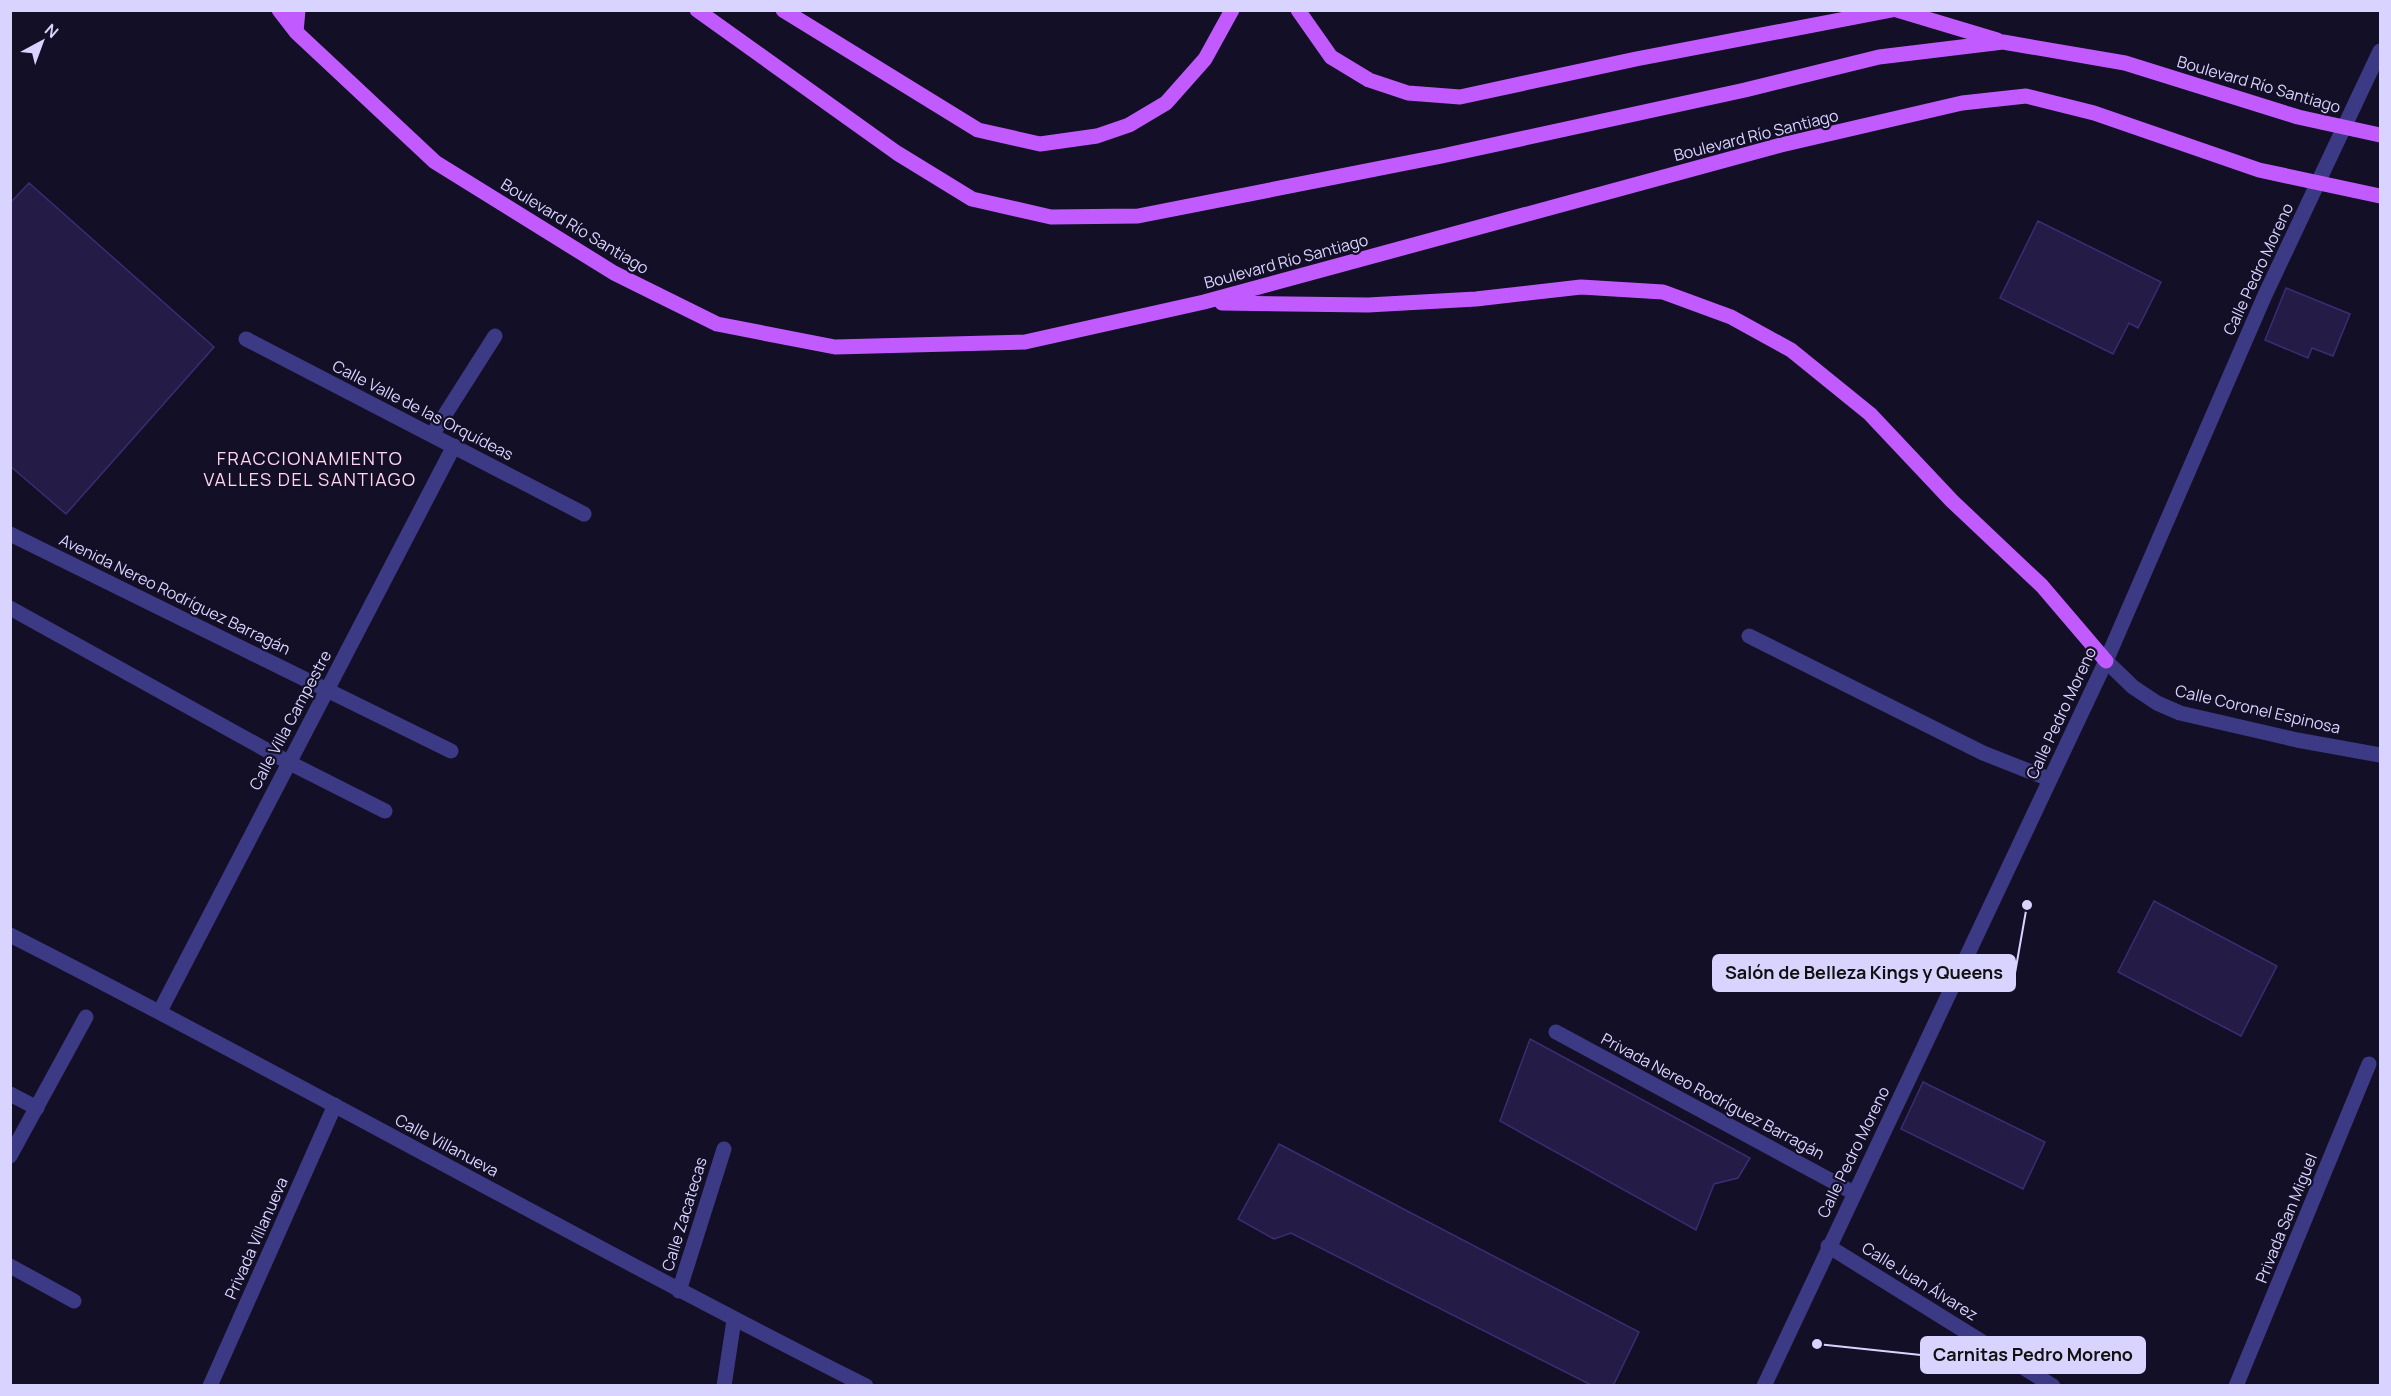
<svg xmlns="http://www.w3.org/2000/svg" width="2391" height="1396" font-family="Manrope,sans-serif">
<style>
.building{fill:#241b47;stroke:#3b2d73;stroke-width:1.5}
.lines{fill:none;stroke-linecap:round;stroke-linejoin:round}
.minor{stroke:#3d3a85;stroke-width:15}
.tertiary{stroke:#3d3a85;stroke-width:15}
.primary{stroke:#c25bff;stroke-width:15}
.labels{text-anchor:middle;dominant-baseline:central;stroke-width:4.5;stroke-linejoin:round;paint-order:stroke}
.street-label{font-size:16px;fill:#d9d4ff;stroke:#130f26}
.neighbourhood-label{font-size:18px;letter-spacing:1.5px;fill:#ffd6f0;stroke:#130f26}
.leader{fill:none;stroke:#d9d4ff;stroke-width:2}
.callout-dot{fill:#d9d4ff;stroke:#130f26;stroke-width:2}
.callout{fill:#d9d4ff;stroke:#d9d4ff;stroke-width:2}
.callout-label{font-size:18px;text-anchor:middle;font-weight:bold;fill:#111}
</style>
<rect width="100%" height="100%" fill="#130f26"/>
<!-- building -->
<path class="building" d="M29 183 214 347 66 514 10 466V203Z
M2038 221 2161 282 2138 328 2129 323 2113 354 2000 298Z
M2286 288 2350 314 2333 356 2312 348 2308 358 2265 340Z
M2154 901 2277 966 2241 1036 2118 972Z
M1530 1039 1750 1158 1738 1178 1714 1184 1696 1230 1500 1121Z
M1923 1082 2045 1142 2023 1189 1901 1129Z
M1279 1144 1639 1332 1613 1386H1593L1291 1233 1274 1239 1238 1219Z"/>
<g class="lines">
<!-- minor -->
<path class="minor" d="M246 339 584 514
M432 435 495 336
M10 534 451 751
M10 608 288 762 385 811
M1749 636 1983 753 2049 779
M2106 661 2133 687 2157 703 2180 713 2297 740 2380 755
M10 935C298 1081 578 1241 866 1386
M160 1011 454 446
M1556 1032 1854 1193
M10 1094 37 1108
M10 1156 86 1017
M1828 1246 2053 1386
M10 1266 74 1301
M679 1291 724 1149
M210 1386 335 1105
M724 1386 734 1320
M2236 1386 2369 1064"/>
<!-- tertiary -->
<path class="tertiary" d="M1764 1386 2106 661 2265 295 2380 51"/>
<!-- primary -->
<path class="primary" d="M279 10 296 32 435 162 614 273 717 324 835 347 1025 342 1204 302 1781 145 1962 103 2026 96 2094 113 2259 170 2380 196
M697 10 897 153 972 199 1051 217 1138 216 1442 156 1745 90 1879 57 2003 42 2125 63 2298 117 2380 135
M783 10 978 130 1040 144 1097 136 1129 125 1166 103 1205 59 1232 10
M1298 10 1331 57 1369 80 1408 93 1460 97 1636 59 1892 10
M1897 10 1997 40
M296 32 298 10
M1222 303 1368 305 1476 299 1581 287 1663 292 1731 317 1791 350 1870 414 1952 501 2042 586 2106 661"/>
</g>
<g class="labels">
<!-- street labels -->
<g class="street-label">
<text transform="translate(2259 84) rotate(16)">Boulevard Río Santiago</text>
<text transform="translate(1756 135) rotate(-14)">Boulevard Río Santiago</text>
<text transform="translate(575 226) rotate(31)">Boulevard Río Santiago</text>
<text transform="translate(1286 261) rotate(-15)">Boulevard Río Santiago</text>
<text transform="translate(2258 269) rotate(-65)">Calle Pedro Moreno</text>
<text transform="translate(423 410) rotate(27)">Calle Valle de las Orquídeas</text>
<text transform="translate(175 594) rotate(26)">Avenida Nereo Rodríguez Barragán</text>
<text transform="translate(2258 709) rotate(13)">Calle Coronel Espinosa</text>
<text transform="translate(2061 713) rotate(-65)">Calle Pedro Moreno</text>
<text transform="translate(290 720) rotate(-62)">Calle Villa Campestre</text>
<text transform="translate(1713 1096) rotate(28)">Privada Nereo Rodríguez Barragán</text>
<text transform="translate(447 1145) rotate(28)">Calle Villanueva</text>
<text transform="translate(1853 1152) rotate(-64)">Calle Pedro Moreno</text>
<text transform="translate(684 1214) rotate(-73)">Calle Zacatecas</text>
<text transform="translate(2286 1218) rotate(-68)">Privada San Miguel</text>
<text transform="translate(256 1238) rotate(-66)">Privada Villanueva</text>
<text transform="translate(1920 1281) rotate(32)">Calle Juan Álvarez</text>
</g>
<!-- neighbourhood labels -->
<g class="neighbourhood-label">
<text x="310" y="458">FRACCIONAMIENTO<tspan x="310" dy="21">VALLES DEL SANTIAGO</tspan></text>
</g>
</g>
<!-- callouts -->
<path class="leader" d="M2027 905L2015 973M1817 1344L1921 1355"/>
<g class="callout-dot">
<circle cx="2027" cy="905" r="6"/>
<circle cx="1817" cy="1344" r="6"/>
</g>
<g class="callout">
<rect x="1713" y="955" width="302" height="36" rx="6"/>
<rect x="1921" y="1337" width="224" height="36" rx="6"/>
</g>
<g class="callout-label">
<text x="1864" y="979">Salón de Belleza Kings y Queens</text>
<text x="2033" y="1361">Carnitas Pedro Moreno</text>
</g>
<!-- border -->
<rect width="2391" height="1396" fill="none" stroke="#d9d4ff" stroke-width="24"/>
<!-- north arrow -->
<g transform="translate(42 42) rotate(41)" stroke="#130f26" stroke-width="4.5" paint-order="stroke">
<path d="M0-4.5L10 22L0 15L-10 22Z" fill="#d9d4ff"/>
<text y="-9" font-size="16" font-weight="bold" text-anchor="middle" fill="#d9d4ff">N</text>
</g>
</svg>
